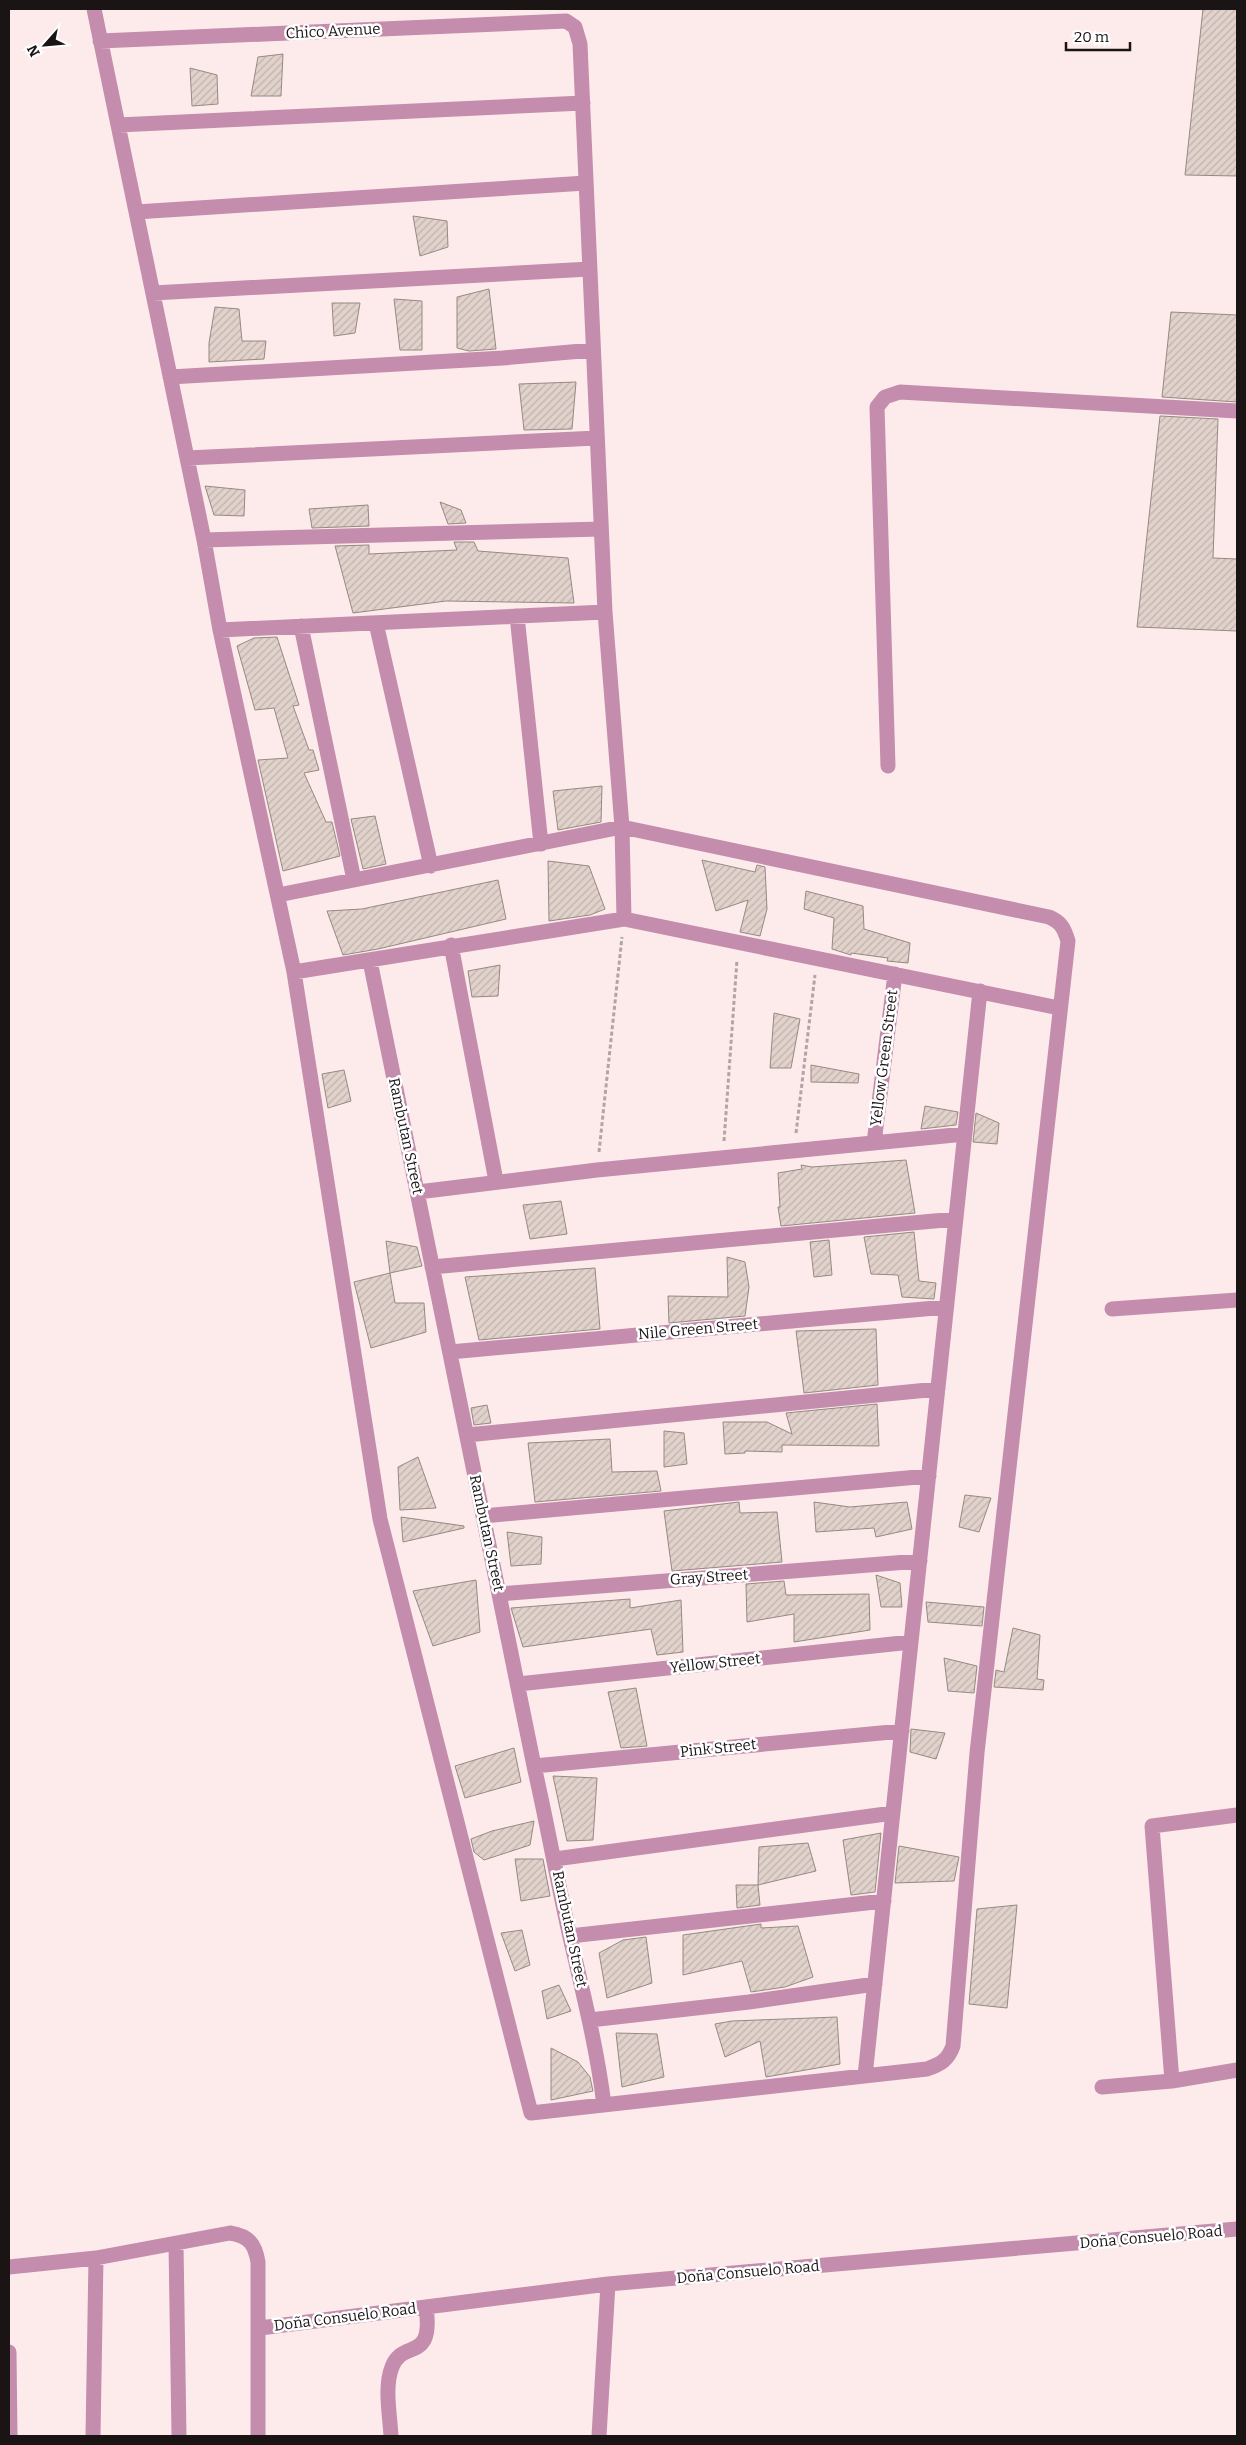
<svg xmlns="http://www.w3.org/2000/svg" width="1246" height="2445" font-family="Bitter,serif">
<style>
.building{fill:url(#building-hatch);stroke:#968982}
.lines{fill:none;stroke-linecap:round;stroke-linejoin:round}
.path{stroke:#b2a4a5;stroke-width:3;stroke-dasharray:4 2.5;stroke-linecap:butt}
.minor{stroke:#c48dae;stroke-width:15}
.labels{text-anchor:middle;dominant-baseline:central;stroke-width:5;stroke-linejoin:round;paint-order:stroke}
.street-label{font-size:15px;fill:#1a1415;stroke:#fff}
</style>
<defs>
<pattern id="building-hatch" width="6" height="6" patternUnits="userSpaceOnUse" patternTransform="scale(1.25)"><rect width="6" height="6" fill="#e1d2cb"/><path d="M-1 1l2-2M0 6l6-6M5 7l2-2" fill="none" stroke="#c0b3ad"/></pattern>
</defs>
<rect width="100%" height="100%" fill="#fdebec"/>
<!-- building -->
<path class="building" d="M1203 9H1237V176L1185 175Z
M283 54 281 96H251L258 57Z
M190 68 217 75 218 104 192 106Z
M413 216 447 221 448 247 420 256Z
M489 289 496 349 469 351 457 348V297Z
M394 299 422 301V350H400Z
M332 303H360L355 333 334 336Z
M215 307 239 309 242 341H266L264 359 209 362V343Z
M1171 312 1237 315V402L1162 397Z
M576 382 572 429 524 430 519 384Z
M1160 416 1218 419 1213 558 1237 559V631L1137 627Z
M205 486 245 490 244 516 214 515Z
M440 502 461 510 466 523 448 524Z
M368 505 369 526 312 528 309 509Z
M454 542H474L478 551 568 558 574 603 446 601 353 613 335 546 369 545V554L457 550Z
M277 637 299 705 293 706 309 750H313L319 770 304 773 326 822H332L340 856 283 871 258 760 288 758 274 708 255 710 237 646 254 638Z
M602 786 601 822 558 830 553 791Z
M375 816 386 864 363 869 351 819Z
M702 860 755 872 757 865 765 867 767 909 760 936 740 932 748 900 716 911Z
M548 861 589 866 605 909 590 915 549 921Z
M498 880 506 919 378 949 343 955 327 911 362 909Z
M806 891 863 906 864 929 910 943 908 963 887 961 888 958 851 953V955L832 949 834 918 804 909Z
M500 965 498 996 472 997 468 971Z
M774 1013 800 1019 791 1068H770Z
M811 1065 859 1074 858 1083 811 1082Z
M344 1070 351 1101 328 1108 322 1074Z
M925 1106 958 1112 956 1125 921 1129Z
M976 1113 999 1123 997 1144 973 1142Z
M906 1160 915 1213 781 1226 778 1207H780L778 1173 802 1169 801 1165 812 1167Z
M561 1201 567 1234 530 1239 523 1205Z
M914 1232 919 1281 936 1283 934 1299 902 1297 898 1275 871 1274 864 1237Z
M829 1240 832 1275 814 1277 810 1242Z
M386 1241 417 1247 422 1266 390 1273Z
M727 1257 745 1262 749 1287 745 1316 669 1323 668 1296 728 1297Z
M595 1268 600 1329 479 1340 465 1277Z
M390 1273 395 1303H424L426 1332 371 1348 354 1282Z
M876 1329 878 1385 804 1393 796 1331Z
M877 1404 879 1446 782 1445V1452L745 1451V1453L725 1454 723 1422H767L792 1434 786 1413Z
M487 1405 491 1423 474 1425 471 1408Z
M664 1431 684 1433 687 1464 664 1467Z
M610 1439 612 1472 657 1471 661 1491 535 1502 528 1443Z
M418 1457 436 1508 400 1510 398 1467Z
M965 1495 991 1498 979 1532 959 1527Z
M739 1502 740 1513 777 1512 782 1562 672 1571 664 1511Z
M814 1502 850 1507 907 1502 912 1529 876 1537 874 1528 816 1532Z
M401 1517 464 1526V1528L403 1542Z
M507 1532 542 1537 541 1564 511 1566Z
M876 1575 900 1583 902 1607H881Z
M476 1580 480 1632 433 1646 413 1591Z
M784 1581 786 1595 869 1594 870 1630 794 1642V1614L747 1622 746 1584Z
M630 1599V1608L681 1600 683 1652 657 1655 651 1629 523 1647 511 1608Z
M926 1602 984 1607 982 1626 928 1622Z
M1013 1628 1040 1635 1037 1679 1044 1680 1043 1690 994 1687 996 1670 1004 1672Z
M944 1658 977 1666 974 1693 948 1691Z
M636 1688 647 1746 621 1748 608 1692Z
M911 1729 945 1733 936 1759 910 1752Z
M514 1748 521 1782 465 1798 455 1766Z
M553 1776 597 1778 593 1840 567 1841Z
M534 1821 530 1845 484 1860 474 1852 471 1839 492 1831Z
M881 1833 875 1892 851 1895 843 1840Z
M808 1843 816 1871 758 1885 759 1847Z
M899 1846 959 1857 954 1881 895 1883Z
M515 1859H543L550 1896 521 1901Z
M736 1885H758L760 1905 737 1908Z
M1017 1905 1007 2008 969 2004 977 1909Z
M761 1924V1928L798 1926 813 1977 785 1987 751 1992 742 1961 683 1975V1935Z
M522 1930 530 1965 515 1971 501 1933Z
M646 1937 652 1983 607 1998 599 1953 623 1940Z
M559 1985 571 2011 547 2019 542 1991Z
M837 2017 840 2064 766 2077 760 2041 725 2057 715 2024 732 2021Z
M616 2033 657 2034 664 2077 622 2087Z
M551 2048 578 2062 590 2077 593 2091 551 2100Z"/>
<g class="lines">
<!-- path -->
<path class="path" d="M796 1133 815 975
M724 1141 737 960
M599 1152 622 937"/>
<!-- minor -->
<path class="minor" d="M94 9 204 540 220 630 294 972 380 1519 531 2113 927 2069C941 2064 948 2060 953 2046L977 1753 1068 941C1064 928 1061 922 1049 917L622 827 278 895
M100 41 566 21 575 27 580 44 605 612 622 827 624 919
M118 125 583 103
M136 212 586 183
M153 293 590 269
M170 377 503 358 593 350
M187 458 597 438
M204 540 601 529
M517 616 541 844
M376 623 431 866
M301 626 354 880
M220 630 605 612
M888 766 877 407 885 397 900 392 1237 411
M451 945 496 1181
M370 961 534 1766C547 1823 557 1880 570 1937 583 1993 597 2048 604 2105
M294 972 624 919 1059 1008
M874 1143 895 974
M418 1192 597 1170 965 1134
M432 1267 956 1219
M1112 1309 1237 1300
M450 1352 946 1307
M467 1435 938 1389
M483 1516 929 1476
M499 1594 920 1561
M518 1684 911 1642
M534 1766 902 1731
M555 1859 893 1813
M570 1936 884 1901
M590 2020 749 2002 875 1984
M865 2076 980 991
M1172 2081 1152 1826 1237 1815
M1102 2087 1172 2081 1237 2070
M176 2244 179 2436
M9 2267 96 2258 230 2233C249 2236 255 2244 258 2262V2436
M260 2328 608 2284 1237 2229
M9 2352 10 2436
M93 2436 96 2258
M391 2436C390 2415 384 2387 392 2367 403 2338 434 2364 426 2307
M599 2436 608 2284"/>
</g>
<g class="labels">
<!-- street labels -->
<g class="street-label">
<text transform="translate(333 31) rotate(-3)">Chico Avenue</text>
<text transform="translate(884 1058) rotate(-83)">Yellow Green Street</text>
<text transform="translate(406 1136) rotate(78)">Rambutan Street</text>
<text transform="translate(698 1329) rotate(-5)">Nile Green Street</text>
<text transform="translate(487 1533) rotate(78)">Rambutan Street</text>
<text transform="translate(709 1577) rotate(-4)">Gray Street</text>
<text transform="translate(715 1663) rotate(-6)">Yellow Street</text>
<text transform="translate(718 1748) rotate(-6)">Pink Street</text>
<text transform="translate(570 1929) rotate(78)">Rambutan Street</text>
<text transform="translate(1151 2237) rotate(-5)">Doña Consuelo Road</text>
<text transform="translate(748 2272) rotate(-5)">Doña Consuelo Road</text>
<text transform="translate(345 2317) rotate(-7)">Doña Consuelo Road</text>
</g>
</g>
<!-- border -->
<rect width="1246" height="2445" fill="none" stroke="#1a1415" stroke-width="20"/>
<!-- north arrow -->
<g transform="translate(45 45) rotate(243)" stroke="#ffffff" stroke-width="4" paint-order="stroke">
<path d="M0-4L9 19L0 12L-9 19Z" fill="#1a1415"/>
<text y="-8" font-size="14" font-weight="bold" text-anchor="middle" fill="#1a1415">N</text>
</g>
<!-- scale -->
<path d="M1066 42v8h64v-8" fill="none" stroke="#1a1415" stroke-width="2.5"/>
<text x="1074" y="42" font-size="15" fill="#1a1415" stroke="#ffffff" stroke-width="4" paint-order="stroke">20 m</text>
</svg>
